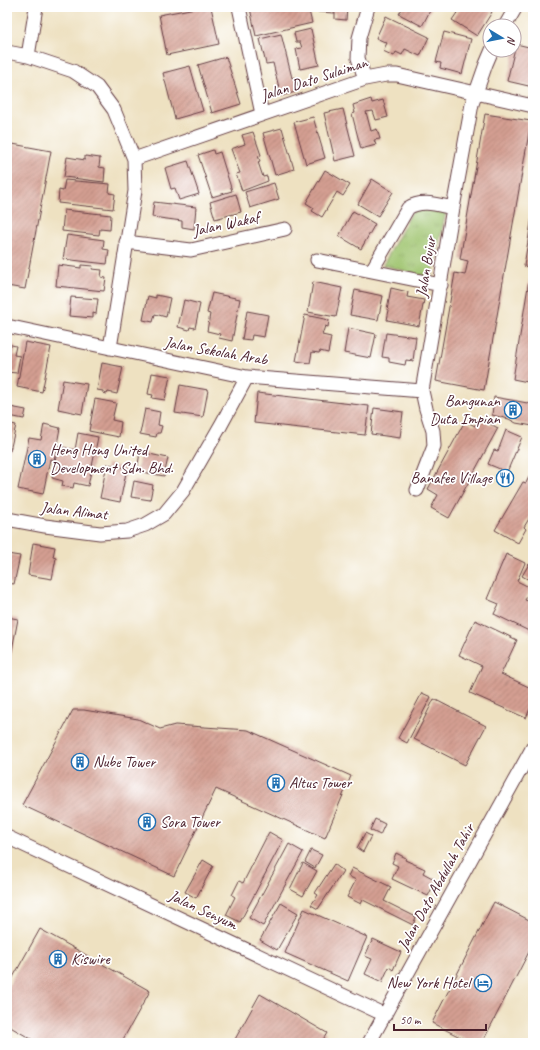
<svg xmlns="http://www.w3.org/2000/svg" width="540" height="1050" font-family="Caveat,sans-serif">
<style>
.park{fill:url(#park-tufts);stroke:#74724c}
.building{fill:url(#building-hatch)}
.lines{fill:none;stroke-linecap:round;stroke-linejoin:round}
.minor-casing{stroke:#633c42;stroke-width:15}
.minor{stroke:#fff;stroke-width:13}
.labels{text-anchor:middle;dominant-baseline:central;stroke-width:3.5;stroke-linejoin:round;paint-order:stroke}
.street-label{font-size:16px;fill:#4a1f2b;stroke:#fff}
.poi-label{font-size:16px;fill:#4a1f2b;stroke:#fff;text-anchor:start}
</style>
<defs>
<pattern id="park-tufts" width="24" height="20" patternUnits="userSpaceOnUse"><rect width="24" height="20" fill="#9fc46e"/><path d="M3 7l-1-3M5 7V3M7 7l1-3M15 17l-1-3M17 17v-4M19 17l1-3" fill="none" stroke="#8aa85f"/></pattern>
<pattern id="building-hatch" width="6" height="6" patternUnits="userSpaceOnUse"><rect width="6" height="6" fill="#d49f92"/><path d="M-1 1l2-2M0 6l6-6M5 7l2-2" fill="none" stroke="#ae8177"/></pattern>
</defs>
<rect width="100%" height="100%" fill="#fff"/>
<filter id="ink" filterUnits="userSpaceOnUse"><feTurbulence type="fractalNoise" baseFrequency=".025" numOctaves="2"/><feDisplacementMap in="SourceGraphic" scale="8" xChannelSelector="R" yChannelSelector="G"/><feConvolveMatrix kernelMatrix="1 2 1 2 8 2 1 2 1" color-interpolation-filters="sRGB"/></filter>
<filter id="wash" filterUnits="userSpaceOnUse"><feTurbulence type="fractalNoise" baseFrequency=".012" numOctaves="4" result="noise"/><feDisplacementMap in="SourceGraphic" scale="16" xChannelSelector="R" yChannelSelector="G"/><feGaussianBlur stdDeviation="0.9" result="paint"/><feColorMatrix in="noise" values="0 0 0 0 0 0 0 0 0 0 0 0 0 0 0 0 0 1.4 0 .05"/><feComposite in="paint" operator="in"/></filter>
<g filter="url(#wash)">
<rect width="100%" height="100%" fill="#eee1c1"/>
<!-- park -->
<path class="park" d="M421 208 446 212 431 278 383 265 412 212Z"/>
<g id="blocks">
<!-- building -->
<path class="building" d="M7 7H11L10 18H7Z
M201 7H211L219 44 167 55 159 15Z
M256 7H308L312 23 256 36 250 8Z
M318 7H347L346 20 335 19V13L318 12Z
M403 7H432L422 26 399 14Z
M461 7H484L492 12 477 36 452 20Z
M386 16 429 37 420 56 405 49 402 55 396 52 394 56 383 51 387 43 376 38Z
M311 29 319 65 300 69 296 49 302 48 300 42H296L294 33Z
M444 32 471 39 462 74 440 68 441 63 436 62Z
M281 34 292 78 296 77 299 91 281 96 273 63 266 64 260 39Z
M516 44 533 48V87L507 81Z
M226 57 241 104 212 113 198 65Z
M190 66 203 111 175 119 163 73Z
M371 99 372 103 383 100 388 117 376 120 373 111 366 112 371 131 377 129 380 139 374 140 376 145 361 149 352 114 355 113 353 105Z
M343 109 355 156 335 161 324 113Z
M485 114 531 121 484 390 436 381 455 273 465 275 468 261 460 259Z
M313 117 325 158 306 164 294 122Z
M282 128 294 169 275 175 263 133Z
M253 132 261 155 258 156 260 161 258 162 263 177 267 176 268 181 242 191 236 174 240 173 231 149 245 144 242 135Z
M7 143 51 151 25 289 7 286Z
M213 150 214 154 220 152 232 191 212 197 198 155Z
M85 156 100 158 99 167 105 168 104 182 64 177 67 157 85 160Z
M188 161 199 194 179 200 175 188 171 189 165 168Z
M325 170 350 185 343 196 337 192 322 217 312 211 314 208 306 203Z
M372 179 393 192 378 216 358 204Z
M65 180 110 184 109 193 115 194 113 209 58 203 59 190 63 191Z
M274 183 279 199 250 208 245 192Z
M236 194 241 212 215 219 210 202Z
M154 202 196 207 194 229 182 227V221L152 217Z
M64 210 111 215 110 230 100 229 99 235 62 231Z
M353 211 375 224 361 249 339 236Z
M532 216H533V268L524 266Z
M67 235 104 240 103 249 109 250 107 264 63 259Z
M58 265 81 268V265L93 266 92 269 102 270 101 277 106 278 104 291 56 286Z
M529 280 533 281V383L513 379Z
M313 282 342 288 336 317 308 312Z
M391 288 408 292 407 297 424 300 419 326 387 320 389 310H387Z
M355 290 383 296 378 320 350 315Z
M212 293 240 299 232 341 219 338 220 334 207 331 210 314 207 313Z
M156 295 170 298 166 317 155 314 153 322 143 320 148 296 156 298Z
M71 297 98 299 96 314 93 313V318L69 316Z
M184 300 200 304 195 328 190 327 189 330 178 327Z
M247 311 268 315 264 337 252 335 251 340 242 339Z
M305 315 329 320 328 327 325 326 322 335 331 337 328 353 320 351 319 353 312 352 310 363 296 361Z
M348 328 376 334 371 358 344 353Z
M386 333 416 337 413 361 406 360 405 365 389 362V358L382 357Z
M25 342 51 347 42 392 17 387Z
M7 344 16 346 14 355 20 356 17 373 7 372Z
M102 363 123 367 117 394 108 392 107 394 103 393V391L97 390Z
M152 373 170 376 165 400 152 398 153 395 148 394Z
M63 380 87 384 82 414 58 409Z
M180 385 208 390 203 417 175 413Z
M257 393 369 406 365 435 254 423Z
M494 397 533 404V426L516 423 509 419 492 415Z
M95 399 116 403 112 420 121 422 119 437 89 431Z
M10 407 26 410 24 419 9 416Z
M374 408 403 412 400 438 371 434Z
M145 409 160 412 158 425 162 426 160 433H157L156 437 140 434Z
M479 418 498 428 449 518 431 508 438 495 428 489 465 421 475 426Z
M7 423 16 425 10 451 7 450Z
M44 424 60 428 54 460 50 459 43 494 18 489 29 438 41 440Z
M506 430 522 437 507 472 488 464 494 450 498 451Z
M78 433 98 437 88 486 74 483 73 488 62 486 63 481 52 478 58 446 75 450Z
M140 452 168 458 164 476 137 471Z
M107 464 127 468 120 502 100 498Z
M529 477 533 479V512L524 527 526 529 518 543 495 530 523 482 526 483Z
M134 481 153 485 150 500 131 497Z
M33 543 55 547 53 557 56 558 52 579 28 575Z
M7 554 20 556 14 584 7 583Z
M506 554 525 563 517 581 531 588 525 600 533 603V633L494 614 499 604 487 599Z
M529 564 533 566V582L522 576Z
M7 617 18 619 8 671H7Z
M475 620 517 640 501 674 533 689V702L526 718 470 693 482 666 459 655Z
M422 693 431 697 407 743 398 738Z
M434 699 486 726 465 765 414 739Z
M73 710H84L138 719 160 729 175 725 248 730 351 776 325 838 216 789 174 876 22 805Z
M375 819 385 824 380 835 370 830Z
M269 832 283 840 240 922 226 915 235 897 232 895 239 881 243 883Z
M365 833 371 836 363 852 357 848Z
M289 844 303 852 263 926 249 918Z
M311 850 322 855 315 868 305 862Z
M396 853 406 858 405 860 425 869 423 873 436 880 428 896 392 879 398 866 392 863Z
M203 860 213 866 196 898 185 892Z
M303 863 317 871 303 896 290 889Z
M334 864 343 871 318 909 311 905 318 895 315 893Z
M352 868 391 887 384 901 416 917 413 925 363 900 361 904 347 897 356 880 348 876Z
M494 902 533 922V944L482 1043H472L432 1023Z
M281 903 298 913 277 950 260 940Z
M304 909 367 937 348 981 285 953Z
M40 929 150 991 121 1043H38L7 1025V988Z
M373 939 401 952 393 970 389 967 382 982 365 974 372 959 365 956Z
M260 994 327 1033 321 1043H233Z"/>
</g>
</g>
<g filter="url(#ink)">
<use href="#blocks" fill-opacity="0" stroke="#633c42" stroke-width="1"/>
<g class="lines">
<defs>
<path id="minor" d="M239 7 262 114
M505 26 516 7
M7 52 28 56 73 71 97 87 114 110 134 159 135 191 110 348
M28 56 36 7
M365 79 358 58 359 38 368 7
M134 159 365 79 386 75H397L533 106
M126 242 191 250 285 229
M317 260 441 285
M372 270 408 208C422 199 438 205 453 208
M7 326 247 377 422 391
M417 490 434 446 433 431 426 409 422 391 453 208 472 104 486 64 492 50
M7 519 45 526 100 533 127 531 145 525 164 514 183 491 221 425 247 377
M7 837 385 1015
M369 1043 533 747"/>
</defs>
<!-- minor casing -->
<use href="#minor" class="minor-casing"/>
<!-- minor -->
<use href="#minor" class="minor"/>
</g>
</g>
<!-- icons -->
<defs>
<symbol id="building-ring" viewBox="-11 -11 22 22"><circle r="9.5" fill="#fff" stroke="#1f6fb2" stroke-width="1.5"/><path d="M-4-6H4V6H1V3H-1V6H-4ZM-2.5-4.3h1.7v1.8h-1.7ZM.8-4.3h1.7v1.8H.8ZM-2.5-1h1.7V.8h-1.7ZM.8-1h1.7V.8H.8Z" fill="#1f6fb2"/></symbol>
<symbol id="restaurant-ring" viewBox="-11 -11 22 22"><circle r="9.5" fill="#fff" stroke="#1f6fb2" stroke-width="1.5"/><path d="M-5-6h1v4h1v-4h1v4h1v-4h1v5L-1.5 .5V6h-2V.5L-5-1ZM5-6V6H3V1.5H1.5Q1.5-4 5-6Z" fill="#1f6fb2"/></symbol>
<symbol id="hotel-ring" viewBox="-11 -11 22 22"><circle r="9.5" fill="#fff" stroke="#1f6fb2" stroke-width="1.5"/><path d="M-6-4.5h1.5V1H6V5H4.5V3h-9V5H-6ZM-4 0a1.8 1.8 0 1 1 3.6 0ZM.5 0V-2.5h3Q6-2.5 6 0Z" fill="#1f6fb2"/></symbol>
</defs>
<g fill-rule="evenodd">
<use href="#building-ring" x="503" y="400" width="20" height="20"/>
<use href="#building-ring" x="27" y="449" width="20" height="20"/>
<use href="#restaurant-ring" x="495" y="468" width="20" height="20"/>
<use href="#building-ring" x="70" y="752" width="20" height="20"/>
<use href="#building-ring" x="266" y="773" width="20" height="20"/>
<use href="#building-ring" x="137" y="812" width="20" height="20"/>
<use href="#building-ring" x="48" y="949" width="20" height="20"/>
<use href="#hotel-ring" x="473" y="973" width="20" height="20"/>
</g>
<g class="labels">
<!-- street labels -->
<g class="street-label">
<text transform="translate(314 79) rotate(-18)">Jalan Dato Sulaiman</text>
<text transform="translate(226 224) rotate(-12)">Jalan Wakaf</text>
<text transform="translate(426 267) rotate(-81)">Jalan Bujur</text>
<text transform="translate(216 351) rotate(10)">Jalan Sekolah Arab</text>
<text transform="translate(74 511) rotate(6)">Jalan Alimat</text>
<text transform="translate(436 887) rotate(-61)">Jalan Dato Abdullah Tahir</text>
<text transform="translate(203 910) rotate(25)">Jalan Senyum</text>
</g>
<!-- poi labels -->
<g class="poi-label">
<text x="500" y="401" text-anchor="end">Bangunan<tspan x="500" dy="18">Duta Impian</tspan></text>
<text x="50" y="450">Heng Hong United<tspan x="50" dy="18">Development Sdn. Bhd.</tspan></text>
<text x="492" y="478" text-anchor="end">Banafee Village</text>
<text x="93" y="762">Nube Tower</text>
<text x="289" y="783">Altus Tower</text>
<text x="160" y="822">Sora Tower</text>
<text x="71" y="959">Kiswire</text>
<text x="470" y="983" text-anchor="end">New York Hotel</text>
</g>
</g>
<!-- margin -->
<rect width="540" height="1050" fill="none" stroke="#fff" stroke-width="24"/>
<!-- north arrow -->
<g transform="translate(502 38) rotate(100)"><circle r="19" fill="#ffffff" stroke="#b7a5aa"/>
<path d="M0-3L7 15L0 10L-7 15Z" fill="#1f6fb2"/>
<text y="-6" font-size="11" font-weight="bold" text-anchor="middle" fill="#4a1f2b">N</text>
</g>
<!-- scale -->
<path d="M394 1024v6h92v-6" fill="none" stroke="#4a1f2b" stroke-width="2"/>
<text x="400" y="1024" font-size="12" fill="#4a1f2b" stroke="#ffffff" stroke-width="3" paint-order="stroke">50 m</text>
</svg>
